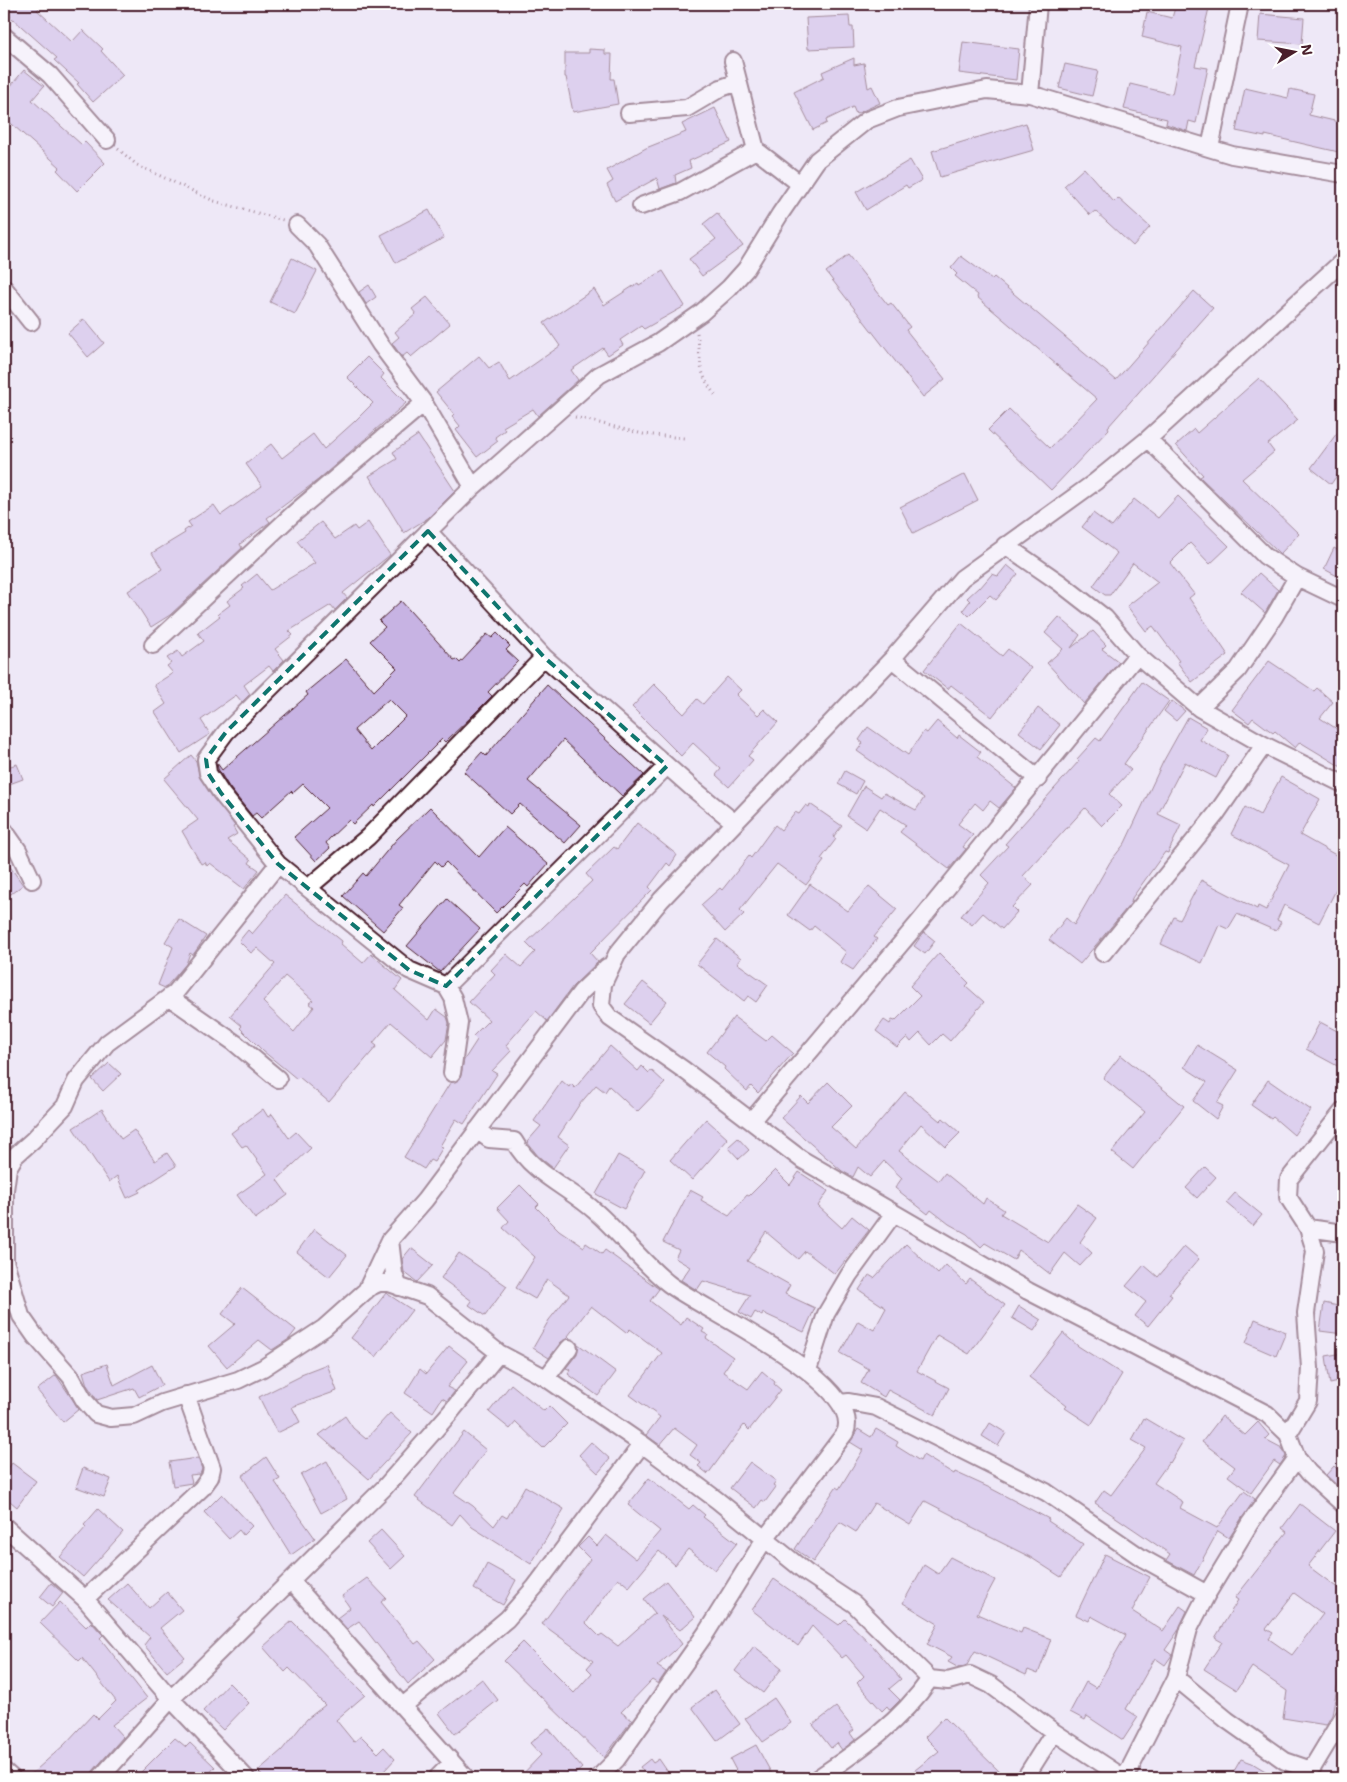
<svg xmlns="http://www.w3.org/2000/svg" width="1347" height="1782" font-family="'Shantell Sans',sans-serif">
<style>
.building{fill:#c7b3e3;stroke:#4a1f2b;fill-rule:evenodd}
.lines{fill:none;stroke-linecap:round;stroke-linejoin:round}
.minor-casing{stroke:#4a1f2b;stroke-width:20}
.path{stroke:#4a1f2b;stroke-width:3;stroke-dasharray:1 4;stroke-linecap:butt}
.minor{stroke:#fff;stroke-width:16}
.marked{fill:none;stroke:#0f766e;stroke-width:4;stroke-dasharray:10 6;stroke-linejoin:round}
</style>
<rect width="100%" height="100%" fill="#eee8f7"/>
<filter id="ink" filterUnits="userSpaceOnUse"><feTurbulence type="fractalNoise" baseFrequency=".02" numOctaves="2"/><feDisplacementMap in="SourceGraphic" scale="10" xChannelSelector="R" yChannelSelector="G"/><feConvolveMatrix kernelMatrix="1 2 1 2 8 2 1 2 1" color-interpolation-filters="sRGB"/></filter>
<g filter="url(#ink)">
<!-- building -->
<path class="building" d="M4 4H43L37 10 72 42 83 30 103 49 101 51 123 75 93 102 77 84 79 83 54 60 57 58 4 11Z
M1176 4H1210L1195 66 1208 68 1196 123 1189 121 1187 131 1166 124 1167 119 1124 109 1130 84 1172 94 1182 47 1142 37 1147 12 1172 18Z
M1260 14 1304 18 1302 44 1258 41Z
M849 16 850 27H853L854 47 808 49 806 18Z
M963 42 1019 49 1016 80 959 73Z
M589 49 605 50V54H612L611 79H614L618 104 573 112 566 77H565V53H589Z
M854 58V65L864 63 868 88 872 86 880 103 856 114 853 107 826 120 827 123 813 130 794 92 824 77 822 72Z
M1065 64 1098 71 1092 96 1059 88Z
M24 70 44 86 32 100 82 145 85 142 105 163 77 191 57 170 60 167 4 117V94Z
M1245 88 1288 98 1290 89 1314 94 1309 115 1343 123V153L1265 135V137L1236 131Z
M715 108 731 142 689 161 691 168 675 175 676 183 660 189 657 178 615 201 607 185 613 181 607 170 646 148 686 132 682 124Z
M1026 123 1034 150 940 177 932 151Z
M910 160 922 180 908 188 906 185 866 210 856 192Z
M1084 168 1114 202 1118 198 1150 227 1133 246 1095 211 1090 215 1064 186Z
M429 210 444 238 396 263 381 235Z
M717 213 743 246 702 276 689 259 716 239 703 224Z
M848 255 888 305 891 303 910 327 906 330 945 379 923 397 826 272Z
M961 256 992 279 994 277 1116 380 1194 291 1213 308 1108 427 1109 429 1051 490 988 430 1009 409 1050 448 1097 399 977 297 978 295 955 276 957 274 951 268Z
M292 258 317 271 295 314 270 302Z
M663 271 685 306 644 329 641 326 620 340 623 345 608 355 603 348 571 370 578 380 538 416 533 409 503 427 505 430 495 437 498 441 477 457 456 430 460 426 452 416 454 414 436 392 479 356 489 368 499 362 510 381 560 346 544 323 594 289 604 305 638 283 639 285Z
M369 285 376 297 366 304 359 292Z
M427 297 450 324 411 357 407 353 402 357 392 343 399 337 395 332 416 314 412 309Z
M84 319 104 343 88 357 68 333Z
M367 357 384 374 381 378 406 403 318 480 267 518 270 522 240 544 242 548 170 615 151 627 128 591 162 569 152 553 185 533 184 531 191 526 188 522 214 505 221 515 262 486 246 464 271 444 282 458 313 434 324 449 354 422 373 403 347 377Z
M1259 378 1298 420 1268 444 1274 452 1242 479 1299 534 1280 554 1200 477 1203 475 1176 445 1194 429 1197 433Z
M1343 425V467L1331 484 1311 468Z
M418 435 455 491 428 518 404 533 369 476 397 459 393 452Z
M965 474 978 500 913 533 900 507Z
M1178 496 1229 546 1210 564 1190 543 1170 563 1194 594 1189 598 1228 655 1192 682 1177 662 1179 661 1153 626 1146 631 1127 606 1158 582 1133 563 1110 595H1105L1093 586 1117 553 1082 527 1093 513 1112 527 1134 499 1158 518Z
M321 522 335 539 354 526 357 530 368 522 390 555 343 593 347 598 335 610 331 605 289 631 293 635 275 649 284 660 273 671 269 666 244 685 250 694 242 702 236 695 201 720 210 734 181 753 155 712 166 704 154 685 173 673 167 666 171 663 167 658 178 651 182 657 204 641 198 633 220 616 218 614 230 605 227 601 244 588 242 586 257 574 270 590 315 563 297 541Z
M1334 548 1343 553V579L1324 569Z
M1007 565 1018 574 996 600 990 595 969 616 963 610 970 601 967 598 979 587 980 588 992 574 998 576Z
M1259 573 1278 590 1265 613 1241 592Z
M401 601 454 660 456 659 460 663 487 634 492 638 497 633 510 646 506 650 518 661 488 692 492 696 470 718 445 742 442 739 374 807 373 805 353 824 349 820 329 839 326 843 330 848 316 861 294 837 327 808 303 784 293 793 291 791 261 818 256 813 252 816 229 787 218 769 217 763 222 770 308 695 306 692 346 659 374 691 397 668 370 641 385 627 379 621ZM389 699 406 716 371 751 354 730Z
M1059 617 1080 635 1071 648 1093 631 1106 645 1102 649 1119 662 1084 704 1047 663 1063 649 1045 633Z
M961 623 1002 656 1008 649 1031 668 992 717 951 685 948 689 924 670Z
M1269 661 1314 691 1317 688 1333 702 1320 718 1343 733V768L1300 742 1295 748 1275 731 1273 733 1253 718 1249 723 1232 710Z
M727 677 741 690 736 695 758 715 764 709 778 722 748 756 753 760 729 787 716 775 721 769 693 743 681 756 632 707 654 684 684 714 697 699 703 704Z
M1142 682 1169 701 1124 764 1131 770 1109 794 1122 806 1102 826 1085 808 1023 876 1033 885 1012 907 1017 912 1002 929 983 913 972 925 961 916 989 883 981 875 1008 846 1005 844 1079 761 1077 759 1096 738 1100 741Z
M547 685 644 775 622 796 563 740 528 781 581 825 565 843 520 804 510 814 464 772 482 752 486 756Z
M1172 701 1185 711 1176 721 1164 711Z
M1038 708 1060 725 1041 749 1019 732Z
M1188 717 1207 728 1200 740 1228 755 1216 778 1185 762 1158 814 1181 825 1168 853 1165 852 1132 898 1131 903 1080 964 1049 940 1066 918 1074 925 1110 862 1125 843 1163 762Z
M937 721 957 738 959 735 981 752 977 757 1016 788 999 808 990 801 983 810 975 803 958 824 973 835 963 847 966 849 949 869 900 832 906 825 880 808 866 829 847 816 864 786 881 797 884 793 916 810 924 798 857 751 863 743 859 740 868 727 908 755 924 731 927 733Z
M191 755 196 761 200 778 235 826 233 827 237 834 227 840 251 860 249 863 259 870 244 889 210 863 207 866 205 862 201 864 182 831 198 820 164 779Z
M17 764 23 779 4 786V768Z
M845 771 863 781 856 794 838 784Z
M1281 777 1320 799 1300 835 1343 859V894L1336 890 1319 923 1284 905 1277 920 1281 922 1276 931 1237 914 1228 929 1219 925 1202 963 1161 944 1174 917 1180 920 1201 880 1257 909 1258 906 1266 910 1289 865 1231 834 1245 807 1260 815Z
M810 804 842 826 833 837 836 839 821 859 824 861 806 885 777 864 740 910 744 914 725 932 701 905 720 888 722 890 749 856 751 858 775 825 781 830 795 812 799 814 806 805 809 807Z
M430 807 479 857 505 827 548 864 528 887 525 884 496 913 446 862 441 867 435 861 399 905 403 908 383 931 343 896 363 873 366 876 396 840Z
M637 823 677 855 670 866 667 863 649 887 652 890 590 953 598 962 573 986 547 1021 536 1011 506 1045 511 1051 492 1071 497 1074 464 1124 456 1119 440 1146 443 1147 434 1162 430 1160 424 1169 404 1157 450 1083 460 1079 464 1060 477 1040 473 1036 489 1020 469 1002 495 974 491 970 506 954 521 967 535 952 526 943 592 881 586 874 614 847 617 849Z
M4 858 23 885 4 899Z
M810 884 848 911 869 886 897 909 874 937 877 939 853 970 840 962 846 952 814 926 810 931 788 915Z
M285 895 342 941 341 944 363 963 371 954 402 980 395 990 429 1020 436 1009 447 1017 449 1023 446 1040 432 1057 391 1022 373 1043 377 1046 329 1102 299 1077 297 1079 263 1051 240 1028 242 1026 230 1016 275 964 257 948 251 953 239 941 248 930 252 934ZM285 976 313 1000 309 1003 314 1007 294 1032 263 1002Z
M447 899 480 929 440 972 407 946Z
M179 919 206 936 193 955 190 953 186 964 165 988 158 985 173 947 165 942Z
M924 932 935 941 925 954 914 946Z
M717 939 741 958 737 963 768 985 756 1002 748 996 744 1001 697 964Z
M939 953 969 983 966 986 984 1002 950 1041 942 1034 931 1045 920 1033 911 1042 907 1037 897 1047 876 1031 884 1020 890 1024 892 1020 895 1021 920 996 910 986Z
M643 982 667 1001 649 1023 625 1004Z
M734 1017 766 1041 772 1035 793 1053 758 1093 751 1086 747 1091 724 1069 725 1067 707 1052Z
M1320 1022 1343 1034V1069L1306 1049Z
M1197 1045 1238 1070 1217 1103 1223 1106 1216 1119 1193 1101 1207 1082 1184 1067Z
M610 1046 638 1071 642 1066 649 1073 651 1070 665 1083 637 1112 609 1086 605 1092 596 1085 579 1105 558 1137 569 1145 553 1168 538 1156 527 1142 541 1126 534 1121 562 1081 569 1087 571 1084 575 1088Z
M1121 1055 1184 1106 1133 1169 1112 1152 1145 1112 1103 1078Z
M109 1063 121 1074 103 1091 92 1079Z
M1268 1080 1311 1110 1294 1135 1273 1117 1271 1119 1251 1105Z
M828 1082 852 1106 831 1127 856 1149 905 1092 940 1121 943 1118 960 1133 946 1147 921 1124 899 1151 939 1181 945 1173 983 1204 986 1198 1004 1210 1001 1214 1048 1242 1077 1204 1097 1218 1080 1242 1092 1253 1080 1266 1065 1253 1050 1274 1019 1250 1014 1260 985 1243 981 1247 967 1234 949 1224 931 1210 928 1214 895 1188 902 1178 884 1161 870 1177 858 1167 853 1177 842 1171 781 1118 801 1096 808 1103Z
M102 1109 121 1139 134 1130 155 1161 167 1153 176 1166 139 1190 140 1192 127 1198 117 1176 109 1182 73 1128Z
M263 1109 268 1117 272 1114 289 1138 296 1132 311 1148 277 1180 288 1195 255 1219 237 1195 267 1174 246 1145 242 1147 231 1133Z
M706 1119 728 1139 692 1180 670 1160Z
M738 1138 749 1150 739 1159 728 1147Z
M618 1155 645 1170 624 1209 596 1194Z
M1205 1167 1216 1177 1197 1198 1186 1188Z
M775 1170 790 1185 799 1172 828 1191 818 1206 842 1228 852 1216 869 1230 835 1274 805 1251 798 1259 766 1232 747 1261 790 1285 785 1294 815 1308 804 1332 763 1313 762 1316 755 1312 751 1319 739 1312 750 1295 703 1281 697 1290 692 1287 681 1280 690 1267 675 1258 679 1250 663 1242 690 1190 703 1197 701 1200 729 1216 747 1195 749 1196Z
M520 1185 539 1204 536 1207 559 1230 584 1247 586 1243 602 1254 605 1250 659 1289 650 1301 681 1325 686 1317 704 1329 702 1332 708 1335 706 1338 733 1357 723 1372 748 1389 762 1371 775 1382 774 1384 781 1390 749 1430 744 1425 708 1474 698 1466 701 1463 690 1455 697 1445 674 1428 660 1445 646 1435 660 1417 630 1395 662 1353 630 1329 626 1333 591 1306 568 1336 570 1338 561 1342 549 1358 533 1348 549 1320 569 1295 547 1279 535 1299 516 1288 535 1257 503 1228 509 1221 497 1208Z
M1235 1193 1262 1215 1253 1226 1226 1203Z
M314 1229 347 1255 329 1277 297 1252Z
M906 1244 938 1274 946 1265 966 1284 970 1279 1005 1305 969 1354 937 1335 917 1371 949 1388 935 1415 888 1390 884 1397 861 1383 869 1369 840 1353 858 1321 874 1330 886 1308 859 1290 869 1275 874 1278Z
M1184 1246 1199 1259 1169 1294 1172 1296 1148 1326 1135 1316 1146 1302 1126 1286 1144 1265 1158 1277Z
M411 1248 433 1265 417 1282 404 1272 402 1259Z
M459 1253 507 1286 485 1316 469 1305 472 1301 441 1278Z
M242 1288 296 1330 289 1339 272 1350 259 1340 227 1367 209 1346 235 1324 222 1314Z
M386 1293 412 1310 376 1357 351 1338Z
M1324 1303 1343 1307V1334L1320 1331Z
M1019 1306 1041 1320 1034 1331 1012 1318Z
M1255 1319 1286 1332 1276 1356 1246 1343Z
M1063 1333 1078 1346 1122 1374 1091 1425 1065 1408 1067 1406 1029 1377Z
M578 1344 616 1372 598 1396 568 1374 571 1370 566 1368 577 1354Z
M449 1346 468 1361 447 1387 455 1391 447 1401 442 1398 433 1412 405 1393 420 1369 426 1374Z
M1343 1353V1381L1330 1384 1326 1356Z
M107 1364 114 1385 152 1365 162 1385 139 1397 134 1388 97 1400 87 1385 83 1372Z
M327 1364 337 1391 292 1407 300 1422 277 1433 259 1397 301 1376V1374Z
M56 1375 79 1409 63 1422 37 1390Z
M511 1384 544 1411 549 1406 567 1424 543 1448 516 1422 510 1429 489 1412Z
M390 1413 412 1433 369 1479 319 1435 345 1416 353 1428 366 1439Z
M1222 1416 1245 1435 1258 1422 1269 1435 1265 1439 1282 1448 1286 1456 1280 1465 1274 1461 1251 1493 1228 1476 1235 1467 1202 1442Z
M1144 1418 1183 1441 1170 1463 1169 1462 1154 1483 1183 1502 1180 1508 1217 1528 1244 1491 1255 1499 1229 1538 1218 1531 1194 1575 1166 1560 1170 1554 1095 1503 1104 1490 1111 1495 1146 1448 1132 1440Z
M990 1423 1006 1433 998 1446 982 1436Z
M858 1429 871 1437 876 1429 898 1442 896 1446 920 1461 923 1455 954 1474 955 1472 990 1488 1049 1519 1048 1521 1083 1544 1061 1577 1030 1557 970 1527 971 1525 925 1501 910 1525 874 1503 856 1532 840 1522 813 1562 795 1549 836 1487 839 1489 863 1450 850 1442Z
M464 1432 486 1450 454 1493 473 1506 494 1526 502 1515 507 1518 525 1486 564 1509 531 1564 472 1527 460 1514 452 1525 415 1497Z
M591 1442 610 1459 598 1473 579 1455Z
M266 1457 280 1479 275 1482 315 1538 291 1555 242 1476Z
M198 1458 202 1469 200 1474 190 1475 192 1483 173 1486 169 1462Z
M327 1461 347 1499 321 1513 301 1475Z
M750 1462 776 1481 773 1485 776 1487 765 1502 762 1500 756 1508 730 1488Z
M12 1463 36 1481 17 1507 4 1496V1474Z
M1334 1466 1343 1474V1491L1326 1475Z
M83 1468 111 1479 104 1497 76 1487Z
M649 1478 689 1509 693 1505 705 1515 703 1517 737 1543 715 1570 688 1549 675 1565 659 1551 629 1587 618 1578 586 1623 599 1636 602 1634 618 1646 655 1613 644 1599 666 1581 695 1617 680 1630 661 1616 682 1644 657 1666 666 1672 658 1684 652 1680 621 1712 632 1720 604 1758 504 1661 523 1642 574 1693 592 1673 587 1668 593 1661 542 1624 590 1559 578 1547 588 1537 597 1546 606 1535 636 1559 660 1531 628 1505Z
M222 1494 252 1526 243 1535 239 1530 229 1539 204 1512Z
M1300 1504 1335 1531 1308 1566 1343 1592V1673L1340 1671 1332 1715 1326 1725 1283 1718 1287 1691 1252 1667 1237 1690 1204 1669 1222 1642 1215 1638 1238 1600 1235 1598 1287 1532 1282 1528ZM1294 1593 1323 1614 1292 1655 1269 1639 1273 1633 1266 1629Z
M98 1509 123 1532 83 1577 60 1557 86 1527 84 1525Z
M381 1530 405 1556 391 1569 367 1543Z
M1105 1554 1150 1577 1132 1611 1163 1631 1180 1606 1187 1611 1178 1631 1165 1650 1172 1655 1165 1665 1155 1658 1126 1709 1138 1717 1123 1740 1087 1716 1085 1720 1070 1712 1086 1682 1096 1688 1126 1635 1091 1616 1089 1621 1076 1615Z
M950 1557 995 1580 977 1614 1021 1633 1023 1628 1051 1639 1038 1674 1028 1670 1026 1675 975 1651 967 1665 959 1668 948 1662 952 1657 927 1644 938 1624 903 1603 924 1565 938 1574Z
M487 1564 516 1580 503 1605 474 1589Z
M367 1578 386 1598 381 1602 415 1644 419 1641 435 1659 408 1684 359 1621 347 1629 337 1618 350 1608 342 1596Z
M774 1579 839 1625 845 1619 872 1645 901 1679 889 1689 900 1700 890 1710 887 1706 882 1711 857 1683 864 1676 846 1655 842 1658 812 1626 798 1646 752 1610Z
M51 1583 63 1593 52 1607 40 1597Z
M127 1583 149 1608 167 1592 182 1610 160 1628 185 1657 167 1672 144 1645 150 1637 108 1600Z
M60 1602 86 1627 91 1622 103 1635 100 1638 147 1698 112 1725 123 1737 93 1771 90 1778H27L64 1745 93 1714 98 1719 116 1701 82 1658 79 1661 40 1623Z
M292 1621 365 1695 336 1720 354 1742 361 1736 378 1753 384 1747 395 1759 384 1771 390 1778H264L258 1771 282 1750 307 1719 325 1705 289 1668 285 1672 263 1647Z
M754 1646 782 1668 763 1693 735 1671Z
M482 1679 498 1700 455 1734 439 1713Z
M229 1683 249 1703 223 1730 203 1711Z
M715 1690 740 1724 717 1741 692 1707Z
M774 1698 791 1723 763 1742 745 1718Z
M836 1707 854 1730 850 1733 855 1740 842 1750 837 1743 831 1748 813 1725Z
M944 1717 1006 1778H905L939 1751 925 1737Z
M548 1728 582 1768 571 1778H519L541 1755 530 1743Z
M175 1738 186 1747 190 1743 215 1767 205 1778H135Z
M756 1745 774 1778H740L730 1759Z
M650 1759 653 1763 659 1759 672 1778H648L640 1767Z
M1241 1759 1252 1763 1277 1778H1230Z"/>
<g class="lines">
<defs>
<path id="minor" d="M4 36 50 75 107 140
M733 61 756 150 800 184
M1030 94 1038 4
M629 113 687 108 721 88 738 82
M1210 148 1240 4
M641 206 680 192 756 150
M297 225 317 245 380 344 424 403 473 487
M1343 261 1148 439 1095 482 962 578 892 659 661 900 617 954 603 984 601 1006 610 1018 684 1070 801 1159 1028 1291 1267 1414 1288 1434 1297 1458 1309 1473 1343 1504
M4 288 31 322
M1148 439 1265 556 1297 577 1343 599
M428 531 544 657 691 787 735 823
M1005 545 1060 583 1105 618 1137 655 1199 708 1264 745 1343 784
M153 645 292 515 424 403
M892 659 1038 779
M1199 708 1238 670 1274 617 1297 577
M4 830 18 850 32 880
M278 864 175 993 107 1043 76 1081 65 1106 33 1140 15 1156 8 1168 5 1190V1261L21 1316 35 1336 71 1377 84 1400 96 1414 111 1418 134 1416 162 1403 238 1380 263 1368 324 1328 370 1287 379 1283H389L427 1296 499 1353 546 1378 642 1444 717 1500 807 1573 854 1604 930 1679 948 1681 970 1675 991 1685 1054 1732 1124 1778
M309 887 368 837 544 657
M1103 953 1216 814 1264 745
M446 986 667 766
M169 997 235 1043 278 1079
M452 1073 459 1023 453 998 446 986 409 970 278 864 221 793 208 773 206 759 226 732 473 487 599 375 658 343 701 313 729 288 746 269 780 214 817 160 867 120 898 108 987 90 1030 94 1232 155 1343 174
M752 1120 920 921 1137 655
M477 1130 489 1139 514 1141C533 1175 569 1187 596 1212 621 1234 643 1264 669 1284 701 1309 867 1384 845 1433L764 1540 706 1633 617 1759 598 1778
M1308 1228 1343 1233
M390 1240 394 1274 399 1287
M366 1291 390 1240 425 1200 581 992 607 967
M808 1370 826 1314 849 1275 894 1213
M546 1378 569 1348
M840 1403 849 1402 876 1407 1046 1492 1142 1558 1207 1594
M1288 1434 1308 1401 1310 1368 1306 1313 1315 1251 1308 1228 1288 1197 1289 1179 1343 1111
M4 1526 85 1599 171 1699 246 1778
M292 1582 466 1778
M85 1599 202 1488 210 1477 212 1468 186 1395
M1176 1678 1227 1720 1285 1761 1311 1770 1343 1717
M403 1706 507 1619 535 1587 642 1444
M4 1771 12 1778
M100 1778 171 1699 384 1488 449 1414 499 1353
M437 1778 451 1764
M818 1778C860 1750 901 1721 930 1679
M1025 1778 1054 1732
M1125 1778 1176 1678 1189 1629 1207 1594 1250 1523 1297 1458"/>
</defs>
<!-- minor casing -->
<use href="#minor" class="minor-casing"/>
<!-- path -->
<path class="path" d="M118 149 137 165 214 201 283 220
M697 333C702 361 696 371 716 396
M575 417 643 434 684 438"/>
<!-- minor -->
<use href="#minor" class="minor"/>
</g>
</g>
<!-- marked area -->
<path d="M0 0H1347V1782H0ZM428 531 544 657 667 766 446 986 409 970 278 864 221 793 208 773 206 759 226 732Z" fill="#eee8f7" fill-opacity=".55" fill-rule="evenodd"/>
<path class="marked" d="M428 531 544 657 667 766 446 986 409 970 278 864 221 793 208 773 206 759 226 732Z"/>
<!-- margin -->
<rect width="1347" height="1782" fill="none" stroke="#fff" stroke-width="20"/>
<rect x="10" y="10" width="1327" height="1762" fill="none" stroke="#4a1f2b" stroke-width="2" filter="url(#ink)"/>
<!-- north arrow -->
<g transform="translate(1294 52) rotate(80)" stroke="#ffffff" stroke-width="4" paint-order="stroke">
<path d="M0-4L9 19L0 12L-9 19Z" fill="#4a1f2b"/>
<text y="-8" font-size="14" font-weight="bold" text-anchor="middle" fill="#4a1f2b">N</text>
</g>
</svg>
